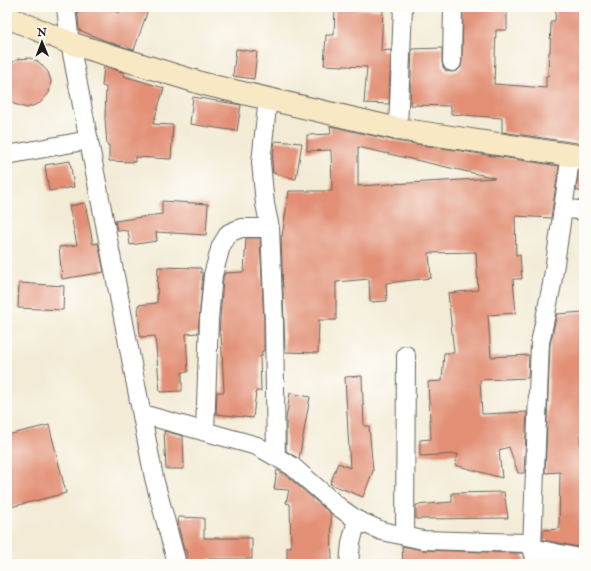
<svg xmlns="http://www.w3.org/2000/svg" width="591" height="571" font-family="'IM FELL English',serif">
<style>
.building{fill:#e28f74;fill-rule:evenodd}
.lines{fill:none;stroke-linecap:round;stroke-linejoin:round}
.street-casing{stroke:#67645d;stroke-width:20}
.secondary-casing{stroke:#67645d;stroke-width:24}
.street{stroke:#fff;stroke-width:18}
.secondary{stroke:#f8e8c3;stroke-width:22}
</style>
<rect width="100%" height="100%" fill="#fdfcf7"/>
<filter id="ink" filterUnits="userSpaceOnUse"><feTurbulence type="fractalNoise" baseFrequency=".025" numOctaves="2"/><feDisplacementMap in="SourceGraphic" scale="8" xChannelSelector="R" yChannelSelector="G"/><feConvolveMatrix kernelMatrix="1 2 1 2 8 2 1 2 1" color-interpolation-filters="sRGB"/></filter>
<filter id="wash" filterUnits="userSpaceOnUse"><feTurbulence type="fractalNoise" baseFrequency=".012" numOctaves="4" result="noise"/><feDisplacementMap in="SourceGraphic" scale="16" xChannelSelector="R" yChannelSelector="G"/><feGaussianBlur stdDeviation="0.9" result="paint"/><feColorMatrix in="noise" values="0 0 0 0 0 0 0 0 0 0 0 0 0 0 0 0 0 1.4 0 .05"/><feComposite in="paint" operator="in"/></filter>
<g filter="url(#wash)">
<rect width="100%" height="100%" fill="#f3ebd6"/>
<g id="blocks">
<!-- building -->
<path class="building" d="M77 7H102L119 13 122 7H149L134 50 106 41 79 30Z
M463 7H507V30H496L494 84 546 88V76H548L549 52H550L551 21H555L556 7H584V144L502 132V118L451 114V106L410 105 412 49 442 48V62L443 67 446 71 451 72 457 71 461 67 462 62Z
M335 8 383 10 381 51 391 50 389 104 364 103 367 67 324 65 326 35H334Z
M236 49 257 52 254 79 233 76Z
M30 58 39 62 48 72 51 81 49 93 40 103 27 108 14 104 7 98V66L11 63 18 59Z
M104 66 125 73 124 76 164 88 153 124 173 125 171 159 135 157V162L109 161V145H107L105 119 106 87 102 86Z
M193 97 241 105 237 131 190 124Z
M330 126 396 141 559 166 551 218 515 216 516 255H520L522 279H513L516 313 488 315 491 357 529 355 528 378 480 380 482 414 527 412 524 473H518L509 447 499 450 502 478 455 465 458 454 420 456V440L431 439 428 382 442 381 444 353H454L448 293 478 290 476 252 429 253 431 278 386 283 387 301 370 302 369 279 336 282V320H319L318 353 285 352 281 236H282L289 191H332L331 150 307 151V135L331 134ZM358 147 495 178 358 186Z
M275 141 302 143 296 179 273 173 272 162Z
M70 161 74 187 49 191 45 165Z
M579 169H584V193L576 190Z
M162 201 208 204 206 235 156 232 157 241 130 245 128 231 117 230 115 221 162 214Z
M85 203 93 244 98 243 104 272 62 279 59 247 77 245 69 206Z
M246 238H260L264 323V351H262V356H260L261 391H256L253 418 216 414 217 392H224L221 335H219L223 277 225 273 244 272Z
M158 267 201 268V273H203L198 333 186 334 188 372H182V391L160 392 155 336 140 337 138 305 157 303Z
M19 283 64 286 63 310 18 308Z
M584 312V435H580L582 478H584V548L543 540V530L559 529 560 472 545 473 550 344 557 314Z
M362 376 364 426H369L373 471 363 497 330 484 338 463 350 468 345 377Z
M290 393 310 397 299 459 286 451V419Z
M49 425 66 493 7 508V435Z
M164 431 183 436 184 469H166Z
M277 470 286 475 331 514 332 562H330V564H287V547H291L290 504 286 503 289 490 274 489Z
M504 492 508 518 416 519V505L452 502V493Z
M178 517 204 518V538H252V559H209V564H187L186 550H184L179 529Z
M402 546 423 550 522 553 526 564H403Z"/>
</g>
</g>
<g filter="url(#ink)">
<use href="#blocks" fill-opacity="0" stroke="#67645d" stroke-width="1"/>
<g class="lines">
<defs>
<path id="street" d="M66 7 70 43 154 478 177 564
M452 62 453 7
M268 98 261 162 265 204 270 228 274 323 276 457
M398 129 403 7
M7 155 89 140
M563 208 584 211
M142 414 257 446 292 466 340 508 357 520 382 531 423 540 525 543 532 548 584 559
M205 432 209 319 213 275 221 246 229 233 241 228H270
M405 536 406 355
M349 564 351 543 357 520
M537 564 532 548 540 343 552 284 571 154"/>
<path id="secondary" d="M7 17 70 43 204 84 398 129 584 157"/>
</defs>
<!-- street casing -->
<use href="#street" class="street-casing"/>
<!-- secondary casing -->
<use href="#secondary" class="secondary-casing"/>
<!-- street -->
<use href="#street" class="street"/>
<!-- secondary -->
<use href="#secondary" class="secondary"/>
</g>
</g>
<!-- margin -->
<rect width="591" height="571" fill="none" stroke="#fdfcf7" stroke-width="24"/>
<!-- north arrow -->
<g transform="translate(42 42) rotate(359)" stroke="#fdfcf7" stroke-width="3" paint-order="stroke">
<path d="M0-3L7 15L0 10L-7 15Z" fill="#1c1c1c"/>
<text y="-6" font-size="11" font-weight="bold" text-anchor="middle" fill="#1c1c1c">N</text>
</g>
</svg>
